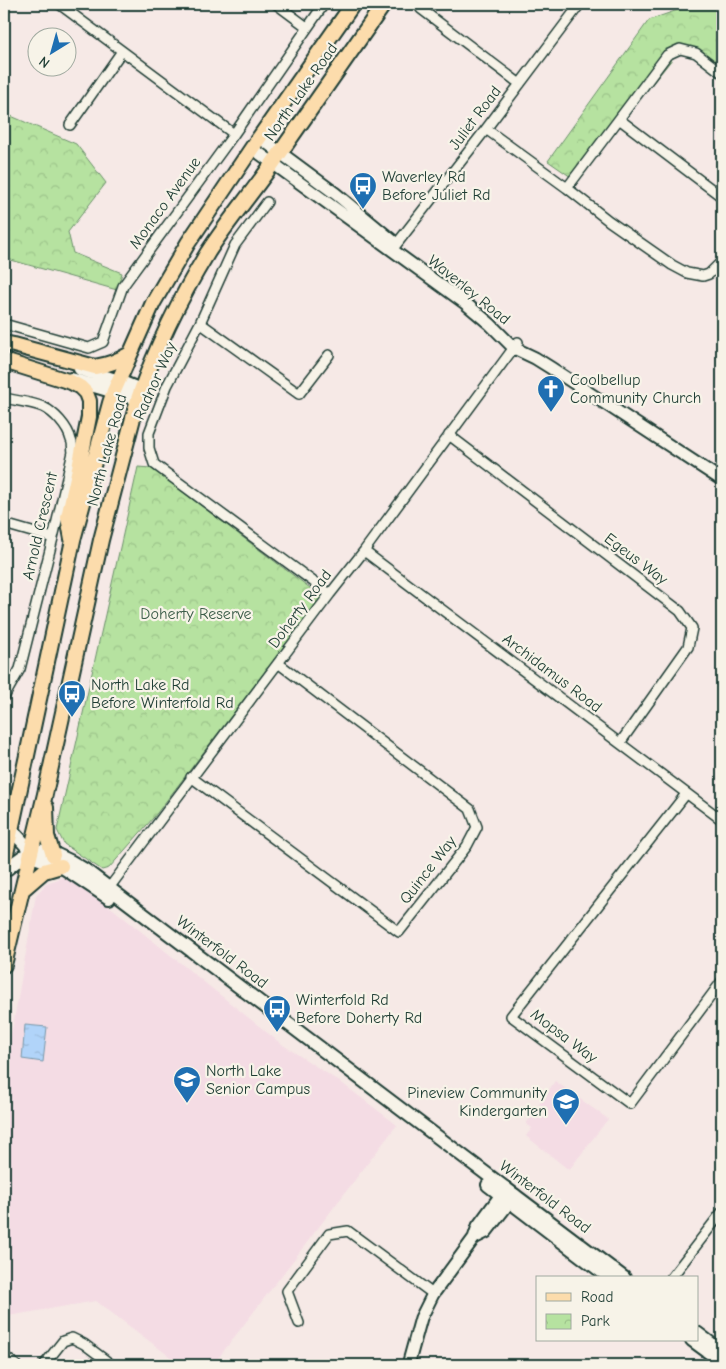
<svg xmlns="http://www.w3.org/2000/svg" width="726" height="1369" font-family="'Comic Neue',sans-serif">
<style>
.built{fill:#f4dce4}
.park{fill:url(#park-crowns);stroke:#6a906a}
.water{fill:url(#water-ripples);stroke:#7798aa}
.lines{fill:none;stroke-linecap:round;stroke-linejoin:round}
.minor-casing{stroke:#1f3d34;stroke-width:12}
.tertiary-casing{stroke:#1f3d34;stroke-width:15}
.secondary-casing{stroke:#1f3d34;stroke-width:16}
.primary-casing{stroke:#1f3d34;stroke-width:18}
.minor{stroke:#f7f3e8;stroke-width:9}
.tertiary{stroke:#f7f3e8;stroke-width:11}
.secondary{stroke:#f7f3e8;stroke-width:12}
.primary{stroke:#fcdcac;stroke-width:14}
.labels{text-anchor:middle;dominant-baseline:central;stroke-width:4.5;stroke-linejoin:round;paint-order:stroke}
.street-label{font-size:16px;fill:#1f3d34;stroke:#f7f3e8}
.poi-label{font-size:16px;fill:#1f3d34;stroke:#f7f3e8;text-anchor:start}
.park-label{font-size:16px;fill:#3d5e4a;stroke:#f7f3e8}
</style>
<defs>
<pattern id="park-crowns" width="20" height="18" patternUnits="userSpaceOnUse" patternTransform="scale(1.25)"><rect width="20" height="18" fill="#b6e2a0"/><path d="M2 6a3 3 0 1 1 6 0M12 15a3 3 0 1 1 6 0" fill="none" stroke="#9cc38a"/></pattern>
<pattern id="water-ripples" width="26" height="14" patternUnits="userSpaceOnUse" patternTransform="scale(1.25)"><rect width="26" height="14" fill="#b1d4f9"/><path d="M2 4q2-2 4 0t4 0M15 11q2-2 4 0t4 0" fill="none" stroke="#98b7d6"/></pattern>
</defs>
<rect width="100%" height="100%" fill="#f6e9e6"/>
<filter id="ink" filterUnits="userSpaceOnUse"><feTurbulence type="fractalNoise" baseFrequency=".02" numOctaves="2"/><feDisplacementMap in="SourceGraphic" scale="10" xChannelSelector="R" yChannelSelector="G"/><feConvolveMatrix kernelMatrix="1 2 1 2 8 2 1 2 1" color-interpolation-filters="sRGB"/></filter>
<g filter="url(#ink)">
<!-- built -->
<path class="built" d="M64 877 84 888 113 909 280 1043 343 1084 397 1125 213 1365H181L96 1301 8 1316 4 1313V1056L13 1026 36 895 47 883Z
M555 1081 608 1119 569 1170 526 1136 532 1128 526 1124Z"/>
<!-- park -->
<path class="park" d="M695 4H722V66L707 55 689 47 673 58 628 114 571 177 548 161 649 20Z
M4 113 76 144 106 183 68 232 73 253 122 273 117 290 4 258Z
M138 467 151 468 322 597 154 817 109 868 102 870 64 844 57 830Z"/>
<!-- water -->
<path class="water" d="M25 1025 47 1027 43 1062 22 1059Z"/>
<g class="lines">
<defs>
<path id="minor" d="M59 4 234 134
M276 4 307 27
M421 4V9L520 84
M619 119 667 55 680 49 696 53 722 73
M70 125 122 51
M486 129 567 188 609 221 672 265 687 273 703 276 709 274 722 261
M567 188 619 119 722 197
M267 202 235 245 200 323 167 386 149 433V448L154 464 330 594
M392 250 486 129 580 4
M200 323 299 394 329 355
M4 324 89 348 103 342 123 286 234 134 324 4
M4 398C17 401 31 402 43 407 54 412 68 427 71 440 73 443 72 448 73 452L53 538 20 669 4 697
M449 435 680 611 692 628 688 647 620 743
M4 524 53 538
M364 551 722 820
M191 777 399 932 467 846 477 827 470 809 278 663
M686 794 511 1016 630 1104 722 981
M106 892 330 594 364 551 518 342
M671 1278 722 1212
M299 1323 287 1291 329 1234 348 1231 433 1294
M4 1356 16 1365
M44 1365 63 1341 72 1338 84 1344 112 1365"/>
<path id="tertiary" d="M259 137 336 194 394 242
M252 148 465 303 490 324 514 348 535 358 551 368 722 480
M474 1238 486 1232 515 1195
M408 1365 421 1318 433 1294 474 1238 478 1226 506 1188"/>
<path id="secondary" d="M80 369 119 381 141 390
M71 379 138 399
M11 829 37 858 61 866 109 898
M4 871C12 865 21 857 30 852 43 845 73 862 85 870L624 1278
M488 1185 610 1278
M697 1333 722 1352
M692 1340 722 1362"/>
<path id="primary" d="M4 343 14 345 95 367C108 365 118 361 130 354
M4 361 71 382 80 387 86 393 89 401V417L78 473 68 517 72 539
M46 807 47 836 53 855
M4 863 73 540 110 403 114 391 153 303 188 243 252 148 353 4
M22 890 44 871 61 866
M4 965 45 794 101 540 138 399C156 347 180 298 208 252 228 221 252 193 273 163 310 110 347 57 384 4"/>
</defs>
<!-- minor casing -->
<use href="#minor" class="minor-casing"/>
<!-- tertiary casing -->
<use href="#tertiary" class="tertiary-casing"/>
<!-- secondary casing -->
<use href="#secondary" class="secondary-casing"/>
<!-- primary casing -->
<use href="#primary" class="primary-casing"/>
<!-- minor -->
<use href="#minor" class="minor"/>
<!-- tertiary -->
<use href="#tertiary" class="tertiary"/>
<!-- secondary -->
<use href="#secondary" class="secondary"/>
<!-- primary -->
<use href="#primary" class="primary"/>
</g>
</g>
<!-- icons -->
<defs>
<symbol id="bus-pin" viewBox="-11 -11 22 30"><path d="M0 17L-7.5 6A9.5 9.5 0 1 1 7.5 6Z" fill="#1f6fb2" stroke="#f7f3e8"/><path d="M-5-6H5V4H4V6H2V4H-2V6H-4V4H-5ZM-3.5-4V0h7V-4ZM-3.5 1.2v1.5H-2V1.2ZM2 1.2v1.5H3.5V1.2Z" fill="#fff"/></symbol>
<symbol id="church-pin" viewBox="-11 -11 22 30"><path d="M0 17L-7.5 6A9.5 9.5 0 1 1 7.5 6Z" fill="#1f6fb2" stroke="#f7f3e8"/><path d="M-1.2-6h2.4v3.5h3.3v2.4h-3.3V6h-2.4V-.1h-3.3v-2.4h3.3Z" fill="#fff"/></symbol>
<symbol id="school-pin" viewBox="-11 -11 22 30"><path d="M0 17L-7.5 6A9.5 9.5 0 1 1 7.5 6Z" fill="#1f6fb2" stroke="#f7f3e8"/><path d="M0-5L7-2L0 1L-7-2ZM-4 1L0 2.5L4 1V4Q0 6-4 4Z" fill="#fff"/></symbol>
</defs>
<g fill-rule="evenodd">
<use href="#bus-pin" x="347" y="170" width="32" height="43"/>
<use href="#church-pin" x="535" y="373" width="32" height="43"/>
<use href="#bus-pin" x="56" y="678" width="32" height="43"/>
<use href="#bus-pin" x="261" y="993" width="32" height="43"/>
<use href="#school-pin" x="171" y="1064" width="32" height="43"/>
<use href="#school-pin" x="550" y="1086" width="32" height="43"/>
</g>
<g class="labels">
<!-- street labels -->
<g class="street-label">
<text transform="translate(301 92) rotate(-55)">North Lake Road</text>
<text transform="translate(475 118) rotate(-53)">Juliet Road</text>
<text transform="translate(165 203) rotate(-54)">Monaco Avenue</text>
<text transform="translate(469 290) rotate(39)">Waverley Road</text>
<text transform="translate(155 381) rotate(-66)">Radnor Way</text>
<text transform="translate(107 450) rotate(-75)">North Lake Road</text>
<text transform="translate(40 526) rotate(-77)">Arnold Crescent</text>
<text transform="translate(636 559) rotate(37)">Egeus Way</text>
<text transform="translate(300 609) rotate(-53)">Doherty Road</text>
<text transform="translate(552 673) rotate(37)">Archidamus Road</text>
<text transform="translate(428 870) rotate(-52)">Quince Way</text>
<text transform="translate(222 952) rotate(37)">Winterfold Road</text>
<text transform="translate(564 1036) rotate(37)">Mopsa Way</text>
<text transform="translate(545 1197) rotate(37)">Winterfold Road</text>
</g>
<!-- poi labels -->
<g class="poi-label">
<text x="382" y="177">Waverley Rd<tspan x="382" dy="18">Before Juliet Rd</tspan></text>
<text x="570" y="380">Coolbellup<tspan x="570" dy="18">Community Church</tspan></text>
<text x="91" y="685">North Lake Rd<tspan x="91" dy="18">Before Winterfold Rd</tspan></text>
<text x="296" y="1000">Winterfold Rd<tspan x="296" dy="18">Before Doherty Rd</tspan></text>
<text x="206" y="1071">North Lake<tspan x="206" dy="18">Senior Campus</tspan></text>
<text x="547" y="1093" text-anchor="end">Pineview Community<tspan x="547" dy="18">Kindergarten</tspan></text>
</g>
<!-- park labels -->
<g class="park-label">
<text x="196" y="614">Doherty Reserve</text>
</g>
</g>
<!-- margin -->
<rect width="726" height="1369" fill="none" stroke="#f7f3e8" stroke-width="20"/>
<rect x="10" y="10" width="706" height="1349" fill="none" stroke="#1f3d34" stroke-width="2" filter="url(#ink)"/>
<!-- legend -->
<rect x="536" y="1276" width="162" height="65" fill="#f7f3e8" stroke="#a1aaa0"/>
<rect x="546" y="1293" width="25" height="8" fill="#fcdcac" stroke="#a1aaa0"/>
<text x="581" y="1302" font-size="15" fill="#1f3d34">Road</text>
<rect x="546" y="1314" width="25" height="15" fill="url(#park-crowns)" stroke="#a1aaa0"/>
<text x="581" y="1326" font-size="15" fill="#1f3d34">Park</text>
<!-- north arrow -->
<g transform="translate(52 52) rotate(217)"><circle r="24" fill="#f7f3e8" stroke="#a1aaa0"/>
<path d="M0-4L9 19L0 12L-9 19Z" fill="#1f6fb2"/>
<text y="-8" font-size="14" font-weight="bold" text-anchor="middle" fill="#1f3d34">N</text>
</g>
</svg>
